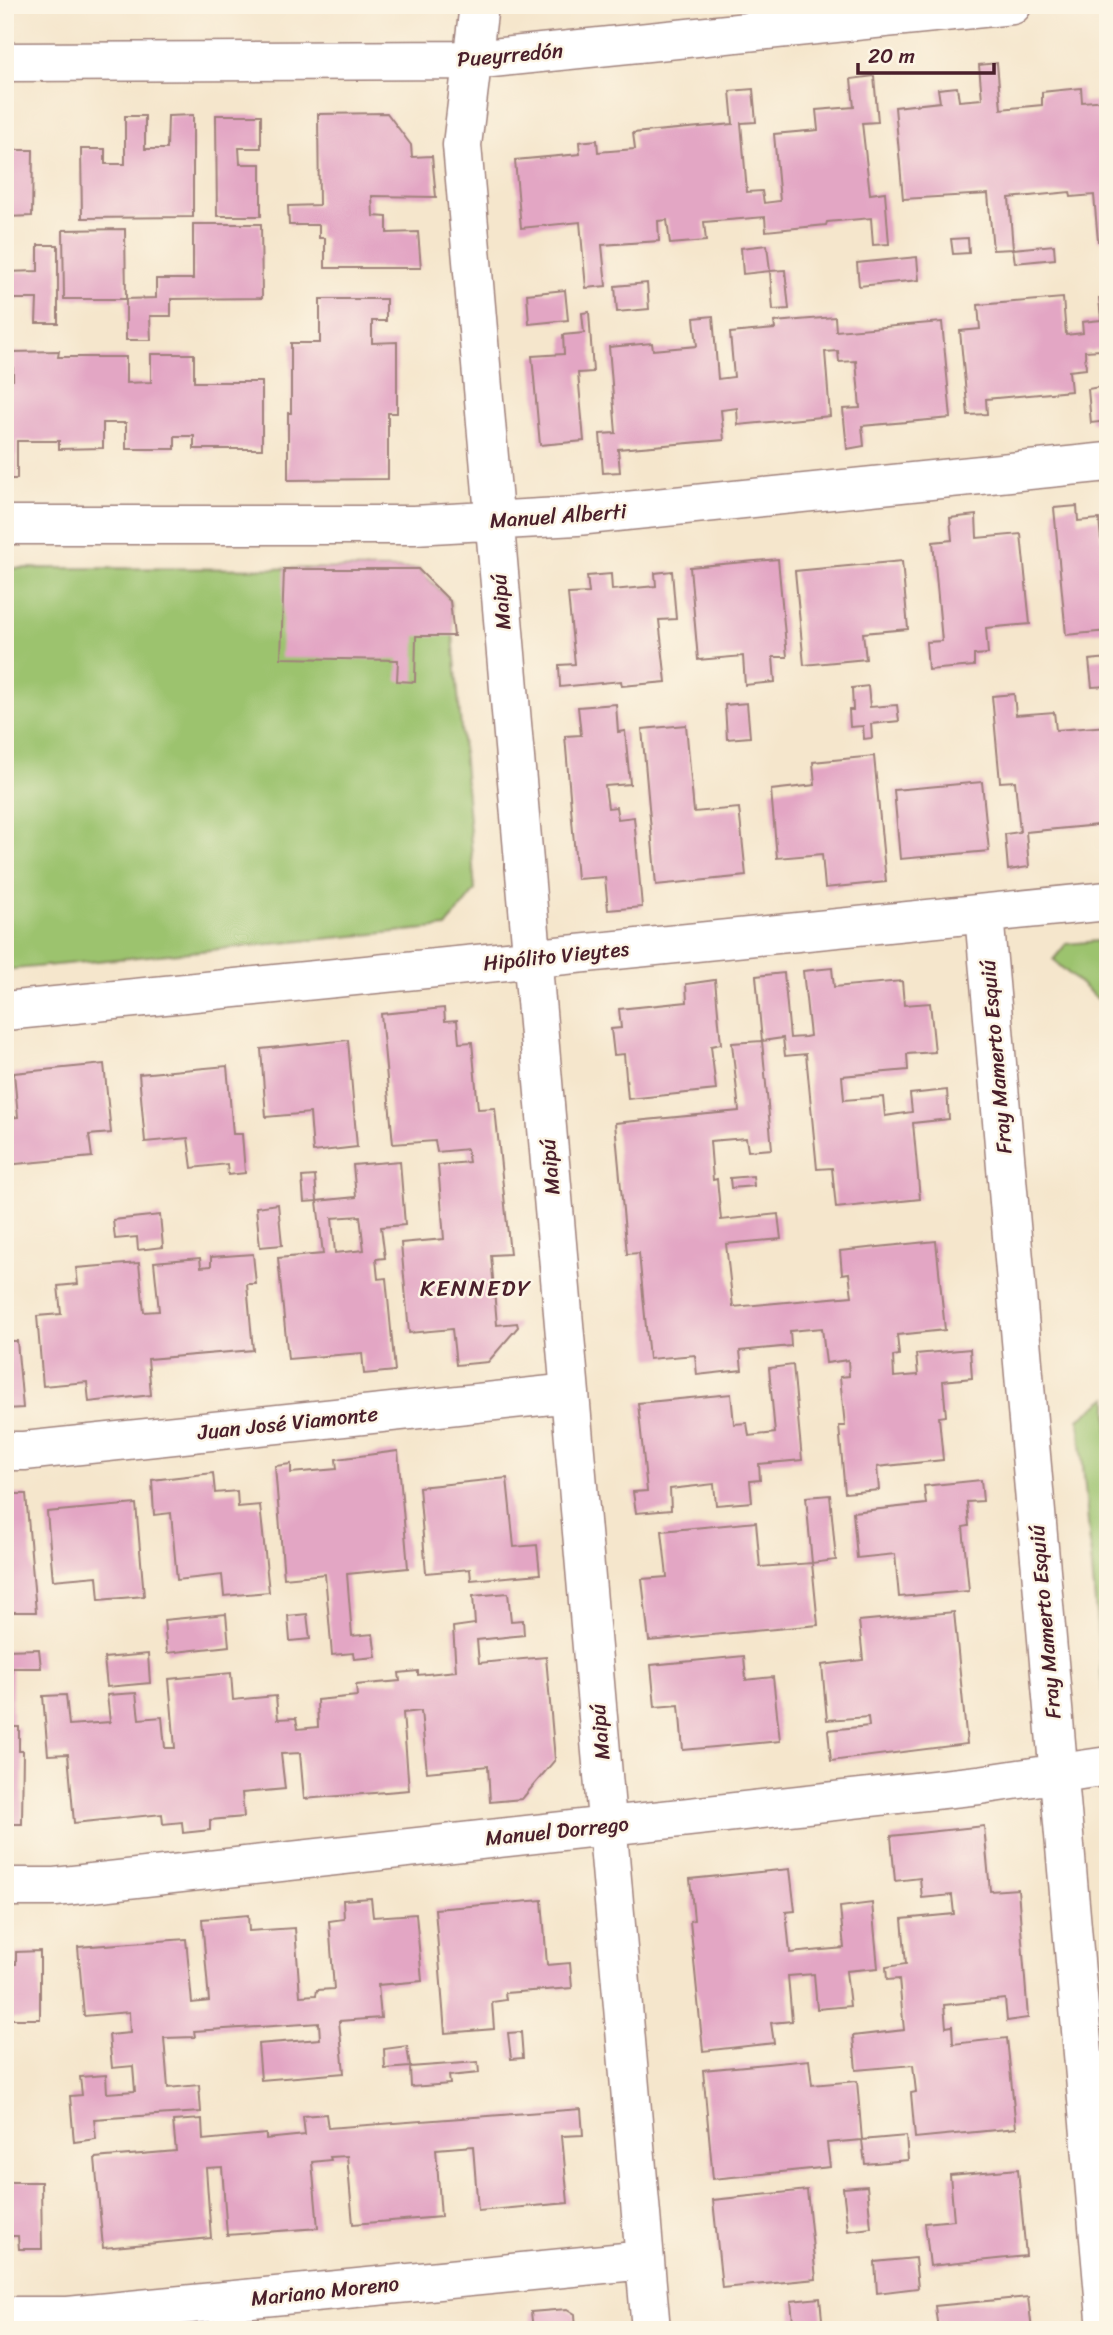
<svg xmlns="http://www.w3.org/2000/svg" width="1113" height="2335" font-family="Sriracha,sans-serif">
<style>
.green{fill:#9cc36e;stroke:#73714c;stroke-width:2}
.building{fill:#e3a6c4;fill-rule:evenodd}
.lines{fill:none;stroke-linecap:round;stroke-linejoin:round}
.minor-casing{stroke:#a0827c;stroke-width:41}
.minor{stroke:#fff;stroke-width:38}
.labels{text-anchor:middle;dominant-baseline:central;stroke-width:5;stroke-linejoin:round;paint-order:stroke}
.street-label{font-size:21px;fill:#4a1f2b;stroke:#fcf5e5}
.neighbourhood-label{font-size:23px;letter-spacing:2px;fill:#4a1f2b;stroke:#fcf5e5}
</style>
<rect width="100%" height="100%" fill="#fcf5e5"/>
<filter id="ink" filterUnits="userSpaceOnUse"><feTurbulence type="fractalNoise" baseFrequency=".0143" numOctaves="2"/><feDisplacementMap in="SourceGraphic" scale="14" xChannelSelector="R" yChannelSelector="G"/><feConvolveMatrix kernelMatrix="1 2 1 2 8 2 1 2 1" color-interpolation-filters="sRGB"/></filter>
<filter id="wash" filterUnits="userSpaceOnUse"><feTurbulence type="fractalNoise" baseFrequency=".00686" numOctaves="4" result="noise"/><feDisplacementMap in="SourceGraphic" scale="28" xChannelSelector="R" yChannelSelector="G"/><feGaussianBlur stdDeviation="1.57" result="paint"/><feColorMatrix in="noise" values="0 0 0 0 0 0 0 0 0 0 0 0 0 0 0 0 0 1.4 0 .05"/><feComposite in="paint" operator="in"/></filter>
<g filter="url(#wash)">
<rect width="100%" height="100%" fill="#f5e6cc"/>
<!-- green -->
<path class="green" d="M5 568 418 569 450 601 475 890 446 927 5 970Z
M1108 940V1008L1053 960 1066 944Z
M1108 1397V1698L1103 1695 1079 1419Z"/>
<g id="blocks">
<!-- building -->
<path class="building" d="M997 63 1001 109 1042 105V92L1061 90 1081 88 1082 102 1108 100V240L1098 241 1094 195 1071 197 1070 192 1009 198 1013 249 993 250 988 194 903 199 895 107 940 102 938 89 957 87 959 101 982 99 979 65Z
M874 76 878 122 862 123 870 194 885 192 889 244 873 245 871 218 827 222 826 225 766 231 765 217 704 222 706 241 670 244 667 220 658 221 659 241 602 245 606 286 586 288 580 222 521 228 515 160 580 154 579 142 597 140 598 152 635 149 633 133 733 124 730 91 753 89 756 122 741 123 747 192 762 191 764 203 780 201 774 134 818 130 816 110 854 107 851 79Z
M387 113 411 145 412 157 432 156 436 197 372 196 373 216 387 217V233L418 232 421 268H325V238H319V225H289L288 206 319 205 318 114Z
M193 115V217L82 218 81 149H105V164H125V116H145V149H167L168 116Z
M216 115H261V148H239L240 164H261V216H217Z
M5 150H33L32 216 5 217Z
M193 224H261L262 298 171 299V316H150L151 340H126V299L156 298V279H193Z
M125 229 126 299H64L63 230Z
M968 238 969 253 953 254 951 239Z
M38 245H58V323H36L37 299H5V272L38 271Z
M767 245 770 271 785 270 789 309 773 310 770 271 743 274 741 248Z
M1054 245 1055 259 1015 263 1013 249Z
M917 257 919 280 859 286 857 263Z
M647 283 649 309 617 312 615 286Z
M565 290 568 320 529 324 527 294Z
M1108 297V421L1091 423 1088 389 1105 386 1101 350 1085 351 1086 369 1069 371 1071 391 986 399 987 414 968 415 960 331 980 329 978 305 1063 298 1066 335 1083 333 1082 322 1101 320 1099 298Z
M320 299H386V321H372V343L397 342V413H388V479L288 480V413H291V343H320Z
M589 312 593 372 578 373 584 441 540 445 532 356 564 354 563 335 584 333 582 313Z
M713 316 718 379 734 377 730 333 775 329 774 322 835 317 836 331 942 322 951 418 862 426 864 446 847 449 843 409 860 408 856 361 839 362 838 351 825 352 830 416 738 425 737 408 721 410 724 440 618 449 620 472 603 473 600 434 616 433 609 347 652 343 653 350 697 346 694 318Z
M59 351 58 357H126V383L151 382V354H194V382H262V449H194V436H175V449H126V423H103V448L59 449V441H17V479H5V380H13V352Z
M1077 506 1078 521 1099 519 1101 539 1108 538V631L1066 635 1054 508Z
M976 515 977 538 1021 534 1030 624 986 628 988 654 974 655V666L928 670 926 642 942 641 933 542 952 540 950 518Z
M778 559 787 657H773L775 682 745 685 743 656 698 660 690 567Z
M902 561 908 629 863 633 866 659 804 665 795 571Z
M284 569H418L450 601 454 636H416L415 682 397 681 398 660 281 658Z
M672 571 676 619 659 620 666 682 622 686 621 681 560 687 559 665 575 664 568 594 589 593 587 576 611 574 612 590 656 586 655 573Z
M1108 658V686L1092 687 1089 660Z
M868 686 870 707 897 705 899 721 871 724 872 738 864 739 863 726 850 727 849 710H853L852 688Z
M1014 694 1016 715 1054 712 1056 730 1108 726V824L1026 832 1029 867 1008 870 1005 834 1020 832 1015 781 1000 782 992 696Z
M747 703 750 737 727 739 725 705Z
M616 704 618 732 625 731 630 784 605 786 608 808 616 807 618 819 634 817 642 907 608 910 605 877 577 879 565 736 581 735 578 707Z
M686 725 694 812 739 808 746 876 656 885 642 729Z
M874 756 886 882 825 888 822 854 777 858 771 790 815 785 813 762Z
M982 782 989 851 900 859 894 790Z
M832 968 834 987 902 981 904 1005 930 1003 935 1052 907 1054 908 1070 842 1076 844 1100 883 1097 885 1116 912 1112 910 1094 947 1090 949 1119 913 1123 920 1199 836 1208 832 1168 817 1169 806 1054 785 1056 783 1038 762 1041 756 976 784 973 790 1038 805 1037 810 1036 803 971Z
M715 980 721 1044 711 1046 716 1090 628 1099 624 1054 614 1055 611 1029 621 1028 619 1009 687 1002 686 984Z
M444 1008 445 1021 457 1020 459 1043 472 1042 478 1109 495 1108 510 1254 491 1255 497 1325 517 1323 518 1327 488 1362 456 1365 452 1329 409 1333 401 1243 444 1239 438 1165 469 1162 467 1149 437 1152 435 1141 393 1144 381 1014Z
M348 1040 357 1147 313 1152 310 1113 266 1117 261 1049Z
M762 1041 772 1149 748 1151 746 1138 710 1141 713 1180 717 1179 721 1220 778 1214 781 1239 726 1244 733 1307 852 1296 849 1273 842 1274 840 1251 936 1241 945 1330 897 1335 899 1355 893 1356 894 1377 918 1375 916 1354 970 1349 972 1378 943 1381 946 1416 939 1417 943 1460 877 1467 879 1490 845 1493 839 1426H845L840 1377 849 1376 848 1360 826 1363 822 1328 790 1331 791 1346 740 1351 742 1370 697 1375 695 1355 649 1359 639 1253 627 1254 615 1123 739 1111 732 1043Z
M104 1064 111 1133 89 1135 92 1157 5 1165V1118L18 1117 14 1073Z
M227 1066 233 1134H242L245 1173 228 1175 227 1164 192 1168 188 1138 145 1142 139 1074Z
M400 1161 405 1225 381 1227 385 1258 376 1259 378 1279 386 1278 395 1371 364 1374 362 1353 288 1359 278 1258 323 1254 317 1201 356 1197 353 1165ZM360 1216 364 1250 335 1253 332 1218Z
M315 1176 317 1201 304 1202 302 1177Z
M753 1176 754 1186 731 1188 730 1178Z
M278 1204 282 1245 260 1247 256 1207Z
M160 1215 163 1247 138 1250 137 1237 115 1239 113 1220Z
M253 1254 256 1284H247L253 1350 148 1359 151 1395 89 1402 87 1382 43 1386 37 1316 61 1314 58 1286 78 1284 76 1268 139 1263 144 1312 159 1311 154 1262 200 1258 201 1267 211 1266V1257Z
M5 1341H17L23 1408 5 1409Z
M793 1365 802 1460 759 1464 760 1480 750 1481 752 1502 716 1505 714 1484 670 1489 671 1510 636 1513 633 1492 647 1491 638 1403 731 1394 734 1424 747 1423 749 1436 775 1433 769 1368Z
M398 1451 408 1568 347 1574 352 1636 373 1634 376 1657 354 1659 353 1653 332 1655 325 1574 284 1578 275 1466 291 1464V1473L337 1469 336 1459Z
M213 1473 215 1493 237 1491 238 1507 260 1505 269 1592 224 1596 222 1575 177 1580 171 1513 154 1515 152 1480Z
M507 1478 514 1547 537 1545 540 1574 471 1580 470 1569 426 1573 419 1487Z
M981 1480 983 1501 967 1502 969 1526 963 1527 969 1591 899 1597 895 1554 857 1558 853 1512 926 1504 924 1486Z
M5 1494H26L36 1612H5Z
M830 1495 836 1560 812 1563 806 1497Z
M136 1504 144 1596 99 1600 97 1576 53 1580 47 1512Z
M756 1522 760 1567 812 1563 818 1625 649 1641 642 1579 667 1577 662 1531Z
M508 1593 511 1621 523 1620 524 1635 477 1640 479 1663 546 1657 555 1760 522 1799 490 1802 488 1766 427 1772 421 1711 403 1713 409 1790 304 1799 300 1753 281 1754 285 1789 242 1793 244 1817 210 1820V1830L183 1833 182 1822 163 1824 162 1814 74 1823 68 1754 48 1755 43 1696 66 1695 69 1725 110 1722 107 1695 136 1693 139 1719 162 1717 165 1748H175L169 1679 231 1673 233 1700 276 1696 278 1719 296 1718 298 1729 318 1727 317 1700 357 1696 356 1685 400 1681 399 1673 418 1671V1675L456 1671 453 1627 475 1624 473 1596Z
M954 1612 967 1744 831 1761 828 1730 869 1726 868 1717 827 1720 822 1665 863 1660 859 1621Z
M226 1614 229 1646 167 1653 164 1620Z
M307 1614 310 1639 290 1641 288 1616Z
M39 1649 41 1668H12V1727H19V1751H23L22 1824H5V1650Z
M148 1654 150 1683 107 1687 104 1658Z
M744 1656 746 1680 773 1677 780 1741 683 1750 679 1705 655 1707 651 1665Z
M984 1826 990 1891 1018 1889 1028 2018 1007 2021 1005 1999 944 2005 946 2027 952 2026 953 2044 1007 2038 1016 2128 915 2138 911 2093 916 2092 913 2065 856 2070 853 2036 904 2030 899 1979 887 1980 886 1967 906 1964 902 1919 954 1914 952 1895 922 1898 920 1878 895 1881 891 1836Z
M790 1869 795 1911 786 1912 790 1953 844 1948 840 1907 872 1903 878 1968 846 1971 850 2006 817 2009 814 1974 788 1976 792 2021 771 2023 774 2043 703 2051 690 1921 694 1920 690 1879Z
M371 1898 373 1917 416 1914 422 1981 378 1985 381 2018 339 2021 344 2073 261 2080 258 2044 320 2039 319 2023 194 2031 195 2037 164 2038 168 2088 199 2085 201 2112 94 2119 96 2139 74 2142 70 2096 82 2095 80 2077 106 2075 107 2093 135 2091 133 2066 112 2068 109 2035 130 2033 129 2012 84 2016 78 1947 186 1939 192 2003 209 2001 202 1919 248 1915 249 1931 295 1928 300 1996 316 1995 317 1990 334 1989 329 1921 344 1919 343 1900Z
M542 1900 547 1965 570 1963 572 1988 505 1993 506 2000 492 2002 494 2029 445 2033 435 1909Z
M40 1951V2019H5V1964H16V1952Z
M521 2032 523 2058 511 2059 508 2033Z
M407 2046 410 2067 385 2069 384 2049Z
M809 2060 812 2085 857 2081 862 2140 827 2143 830 2167 713 2179 703 2070Z
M478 2062 479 2073 449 2076 450 2084 411 2087 410 2067Z
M581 2109 583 2135 562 2136 568 2203 478 2211 473 2146 436 2149 441 2217 353 2224 347 2156 330 2157 331 2160 312 2162 318 2228 227 2235 222 2167 206 2168 211 2238 103 2248 95 2158 176 2151 173 2121 202 2119 203 2140 266 2134V2139L305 2135 303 2116 326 2114 328 2128Z
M906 2136 908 2160 865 2164 862 2140Z
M1018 2169 1026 2256 930 2266 925 2223 954 2220 950 2175Z
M5 2182H41L42 2249H19L18 2236H5Z
M867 2186 871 2228 848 2231 843 2188Z
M807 2190 816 2279 722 2288 713 2200Z
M915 2258 918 2288 877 2293 875 2262Z
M1028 2297 1032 2330H938L935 2306Z
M820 2298 823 2330H725V2328L793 2321 791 2301Z
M567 2309 575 2314 576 2330H533L531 2312Z"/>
</g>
</g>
<g filter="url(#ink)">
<use href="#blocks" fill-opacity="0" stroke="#a0827c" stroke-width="2"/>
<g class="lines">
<defs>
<path id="minor" d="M479 5 462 145 651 2330
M5 62 472 60 1012 5
M5 525H414L577 516 1108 462
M984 914 1107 2330
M5 1011 1108 901
M5 1451H24L570 1393
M5 1887H55L979 1785 1108 1766
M5 2316H68L645 2260"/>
</defs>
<!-- minor casing -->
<use href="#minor" class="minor-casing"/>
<!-- minor -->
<use href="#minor" class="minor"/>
</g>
</g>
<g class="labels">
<!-- street labels -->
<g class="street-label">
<text transform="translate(510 55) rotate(-5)">Pueyrredón</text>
<text transform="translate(558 516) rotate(-4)">Manuel Alberti</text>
<text transform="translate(501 602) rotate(-95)">Maipú</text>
<text transform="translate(556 956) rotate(-6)">Hipólito Vieytes</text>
<text transform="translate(996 1057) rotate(-95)">Fray Mamerto Esquiú</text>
<text transform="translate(550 1167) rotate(-95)">Maipú</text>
<text transform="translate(288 1423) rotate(-6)">Juan José Viamonte</text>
<text transform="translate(1045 1622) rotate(-95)">Fray Mamerto Esquiú</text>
<text transform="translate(600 1732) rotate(-95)">Maipú</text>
<text transform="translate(557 1831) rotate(-6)">Manuel Dorrego</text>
<text transform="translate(325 2291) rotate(-6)">Mariano Moreno</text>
</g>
<!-- neighbourhood labels -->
<g class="neighbourhood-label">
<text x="476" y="1288">KENNEDY</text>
</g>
</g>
<!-- margin -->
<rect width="1113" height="2335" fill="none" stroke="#fcf5e5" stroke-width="28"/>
<!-- scale -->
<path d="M858 63v10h136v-10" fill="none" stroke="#4a1f2b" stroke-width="3.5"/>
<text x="868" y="63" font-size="21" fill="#4a1f2b" stroke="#fcf5e5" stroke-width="5" paint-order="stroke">20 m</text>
</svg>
